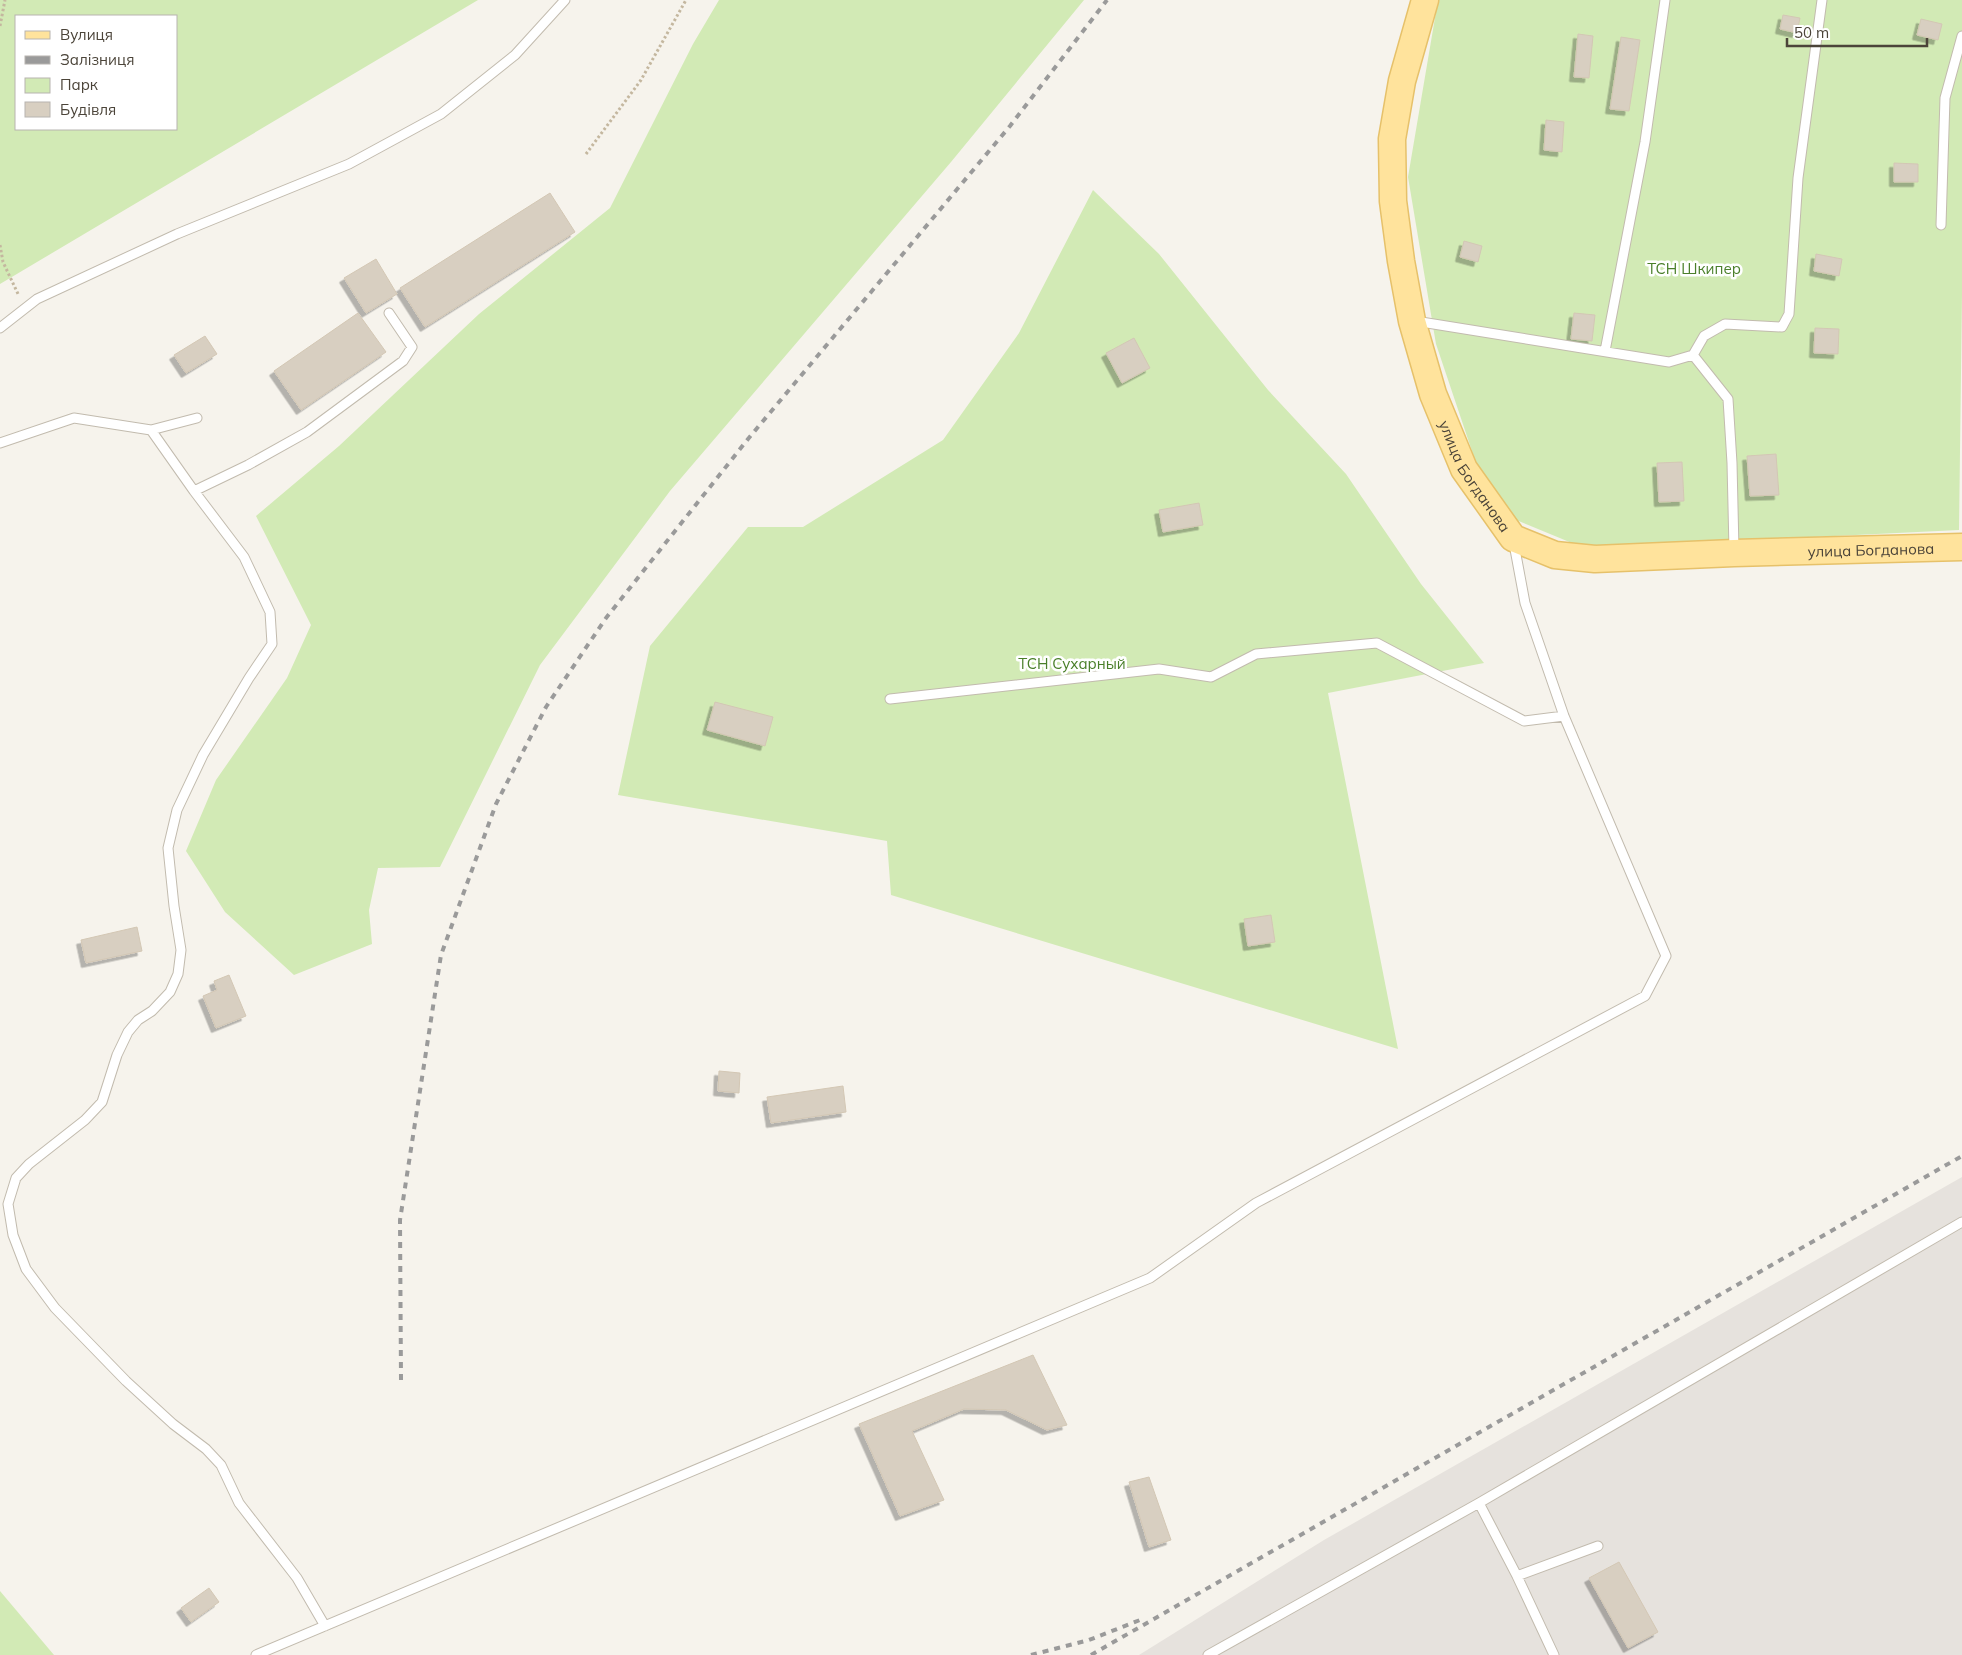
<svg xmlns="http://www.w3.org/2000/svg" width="1962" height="1655" font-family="Mulish,sans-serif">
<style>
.industrial{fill:#e6e2dd}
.green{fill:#d2eab5;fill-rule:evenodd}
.building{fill:#d8cfc1;stroke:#d3c7b4;filter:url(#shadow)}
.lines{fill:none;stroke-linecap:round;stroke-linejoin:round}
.lane-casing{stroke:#c2bbae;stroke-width:11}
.primary-casing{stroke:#e6c16a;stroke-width:29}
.path{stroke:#c4b79f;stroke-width:3;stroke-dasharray:2.5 2.5;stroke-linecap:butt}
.lane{stroke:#fff;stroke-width:9}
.primary{stroke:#ffe39c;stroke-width:26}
.rail{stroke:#9a9a9a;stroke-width:4;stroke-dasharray:6 6;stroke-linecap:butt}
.labels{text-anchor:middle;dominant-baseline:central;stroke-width:5;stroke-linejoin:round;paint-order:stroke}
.park-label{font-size:15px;fill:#4a7f2a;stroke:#fff}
.street-label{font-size:15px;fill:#4b4439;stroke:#fff}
</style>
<defs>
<filter id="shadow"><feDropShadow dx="-4.5" dy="4.5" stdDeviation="0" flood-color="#0004"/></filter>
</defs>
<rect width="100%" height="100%" fill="#f6f3ec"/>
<!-- industrial -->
<path class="industrial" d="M1962 1177V1655H1139L1324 1540Z"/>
<!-- green -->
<path class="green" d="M0 0H478L0 284ZM16 16H176V129H16Z
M719 0H1084L951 162 670 491 540 665 440 867 378 868 369 910 372 944 294 975 225 912 186 851 216 780 287 678 311 625 256 516 339 446 479 314 610 208 693 44Z
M1438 0H1962V294L1959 530 1584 548 1516 520 1477 466 1436 344 1408 177Z
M1093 190 1159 254 1268 390 1346 474 1421 584 1484 663 1328 693 1398 1049 891 895 887 841 618 795 650 646 748 527H803L943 440 1019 333Z
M0 1591 54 1655H0Z"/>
<!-- building -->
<path class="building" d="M1783 15 1800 18 1797 33 1780 29Z
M1921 19 1942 24 1938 40 1917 35Z
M1578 34 1593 36 1589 78 1574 77Z
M1621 37 1640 40 1629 111 1610 109Z
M1546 120 1564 122 1562 152 1544 150Z
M1894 163 1918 164V182H1894Z
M550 193 575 232 425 327 400 288Z
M1464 241 1482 246 1478 262 1460 257Z
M1816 254 1842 259 1839 276 1814 271Z
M376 259 397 294 366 313 344 278Z
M358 313 386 352 301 410 274 371Z
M1574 313 1595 315 1592 341 1571 339Z
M1815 328 1839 329 1838 354 1814 353Z
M205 336 217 354 186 373 174 355Z
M1134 338 1150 368 1122 383 1106 353Z
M1776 454 1779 495 1750 496 1747 456Z
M1682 462 1684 501 1659 502 1657 463Z
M1199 503 1203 525 1163 532 1159 510Z
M715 702 773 717 765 746 707 730Z
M1271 915 1275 942 1248 946 1244 919Z
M137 927 142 951 86 963 81 940Z
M229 975 246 1016 216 1028 203 996 217 990 214 981Z
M719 1071 740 1073 739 1093 718 1091Z
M843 1086 846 1112 771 1123 767 1097Z
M1033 1355 1067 1425 1047 1430 1006 1410 964 1409 912 1431 944 1500 900 1516 859 1424Z
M1149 1477 1171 1540 1149 1547 1129 1482Z
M1619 1562 1658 1632 1628 1648 1589 1578Z
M209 1588 219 1602 191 1622 181 1608Z"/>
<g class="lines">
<defs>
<path id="lane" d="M1941 225 1945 98 1962 36
M1415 321 1669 362 1693 355 1704 336 1725 324 1782 327 1789 314 1798 178 1822 0
M0 328 37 299 177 234 349 164 441 114 515 55 565 0
M1605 351 1645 142 1665 0
M1693 355 1728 399 1732 463 1734 550
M151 430 194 491 248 465 307 432 403 361 412 347 389 313
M0 443 74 418 151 430 197 418
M194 491 244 557 270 612 272 644 249 678 203 755 177 810 168 848 174 906 181 950 178 974 170 992 152 1011 138 1020 128 1032 117 1055 102 1102 85 1120 29 1164 16 1178 8 1204 13 1235 26 1269 55 1308 126 1381 173 1424 206 1449 221 1465 239 1503 297 1578 325 1626
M890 699 1159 669 1211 677 1256 654 1377 643 1524 721 1564 716
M1479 1503 1517 1576 1598 1546
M1517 1576 1554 1655
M256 1655 1150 1278 1256 1203 1645 996 1666 956 1564 716 1525 603 1514 544
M1208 1655 1479 1503 1962 1222"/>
<g id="primary">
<path id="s1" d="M1425 0 1402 81 1392 139 1393 201 1401 261 1412 321 1433 394 1464 469 1513 538 1555 555 1595 559 1734 553 1962 547"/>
</g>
</defs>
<!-- lane casing -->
<use href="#lane" class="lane-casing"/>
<!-- primary casing -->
<use href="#primary" class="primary-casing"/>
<!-- path -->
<path class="path" d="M0 26 5 0
M586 154 641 80 686 0
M0 245 3 262 19 296"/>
<!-- lane -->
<use href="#lane" class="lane"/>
<!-- primary -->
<use href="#primary" class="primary"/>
<!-- rail -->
<path class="rail" d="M401 1380 400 1220 441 955 496 804 546 707 606 618 748 439 1010 126 1107 0
M1031 1655 1089 1640 1140 1620
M1091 1655 1962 1156"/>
</g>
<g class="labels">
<!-- park labels -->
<g class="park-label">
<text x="1694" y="268">ТСН Шкипер</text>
<text x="1072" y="663">ТСН Сухарный</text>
</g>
<!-- street labels -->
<g class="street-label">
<text stroke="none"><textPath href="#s1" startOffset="495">улица Богданова</textPath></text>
<text stroke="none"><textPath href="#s1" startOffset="930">улица Богданова</textPath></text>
</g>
</g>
<!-- legend -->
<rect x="15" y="15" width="162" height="115" fill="#ffffff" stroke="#b7b4b0"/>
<rect x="25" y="31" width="25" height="8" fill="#ffe39c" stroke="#b7b4b0"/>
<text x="60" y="40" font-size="15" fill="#4b4439">Вулиця</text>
<rect x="25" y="56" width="25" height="8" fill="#9a9a9a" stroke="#b7b4b0"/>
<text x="60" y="65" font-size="15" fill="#4b4439">Залізниця</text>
<rect x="25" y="78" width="25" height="15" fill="#d2eab5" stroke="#b7b4b0"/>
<text x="60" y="90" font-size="15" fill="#4b4439">Парк</text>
<rect x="25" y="102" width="25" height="15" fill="#d8cfc1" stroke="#b7b4b0"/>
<text x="60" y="115" font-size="15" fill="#4b4439">Будівля</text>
<!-- scale -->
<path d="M1787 38v8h140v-8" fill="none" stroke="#4b4439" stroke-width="2.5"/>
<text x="1794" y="38" font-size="15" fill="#4b4439" stroke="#ffffff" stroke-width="4" paint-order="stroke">50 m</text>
</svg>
